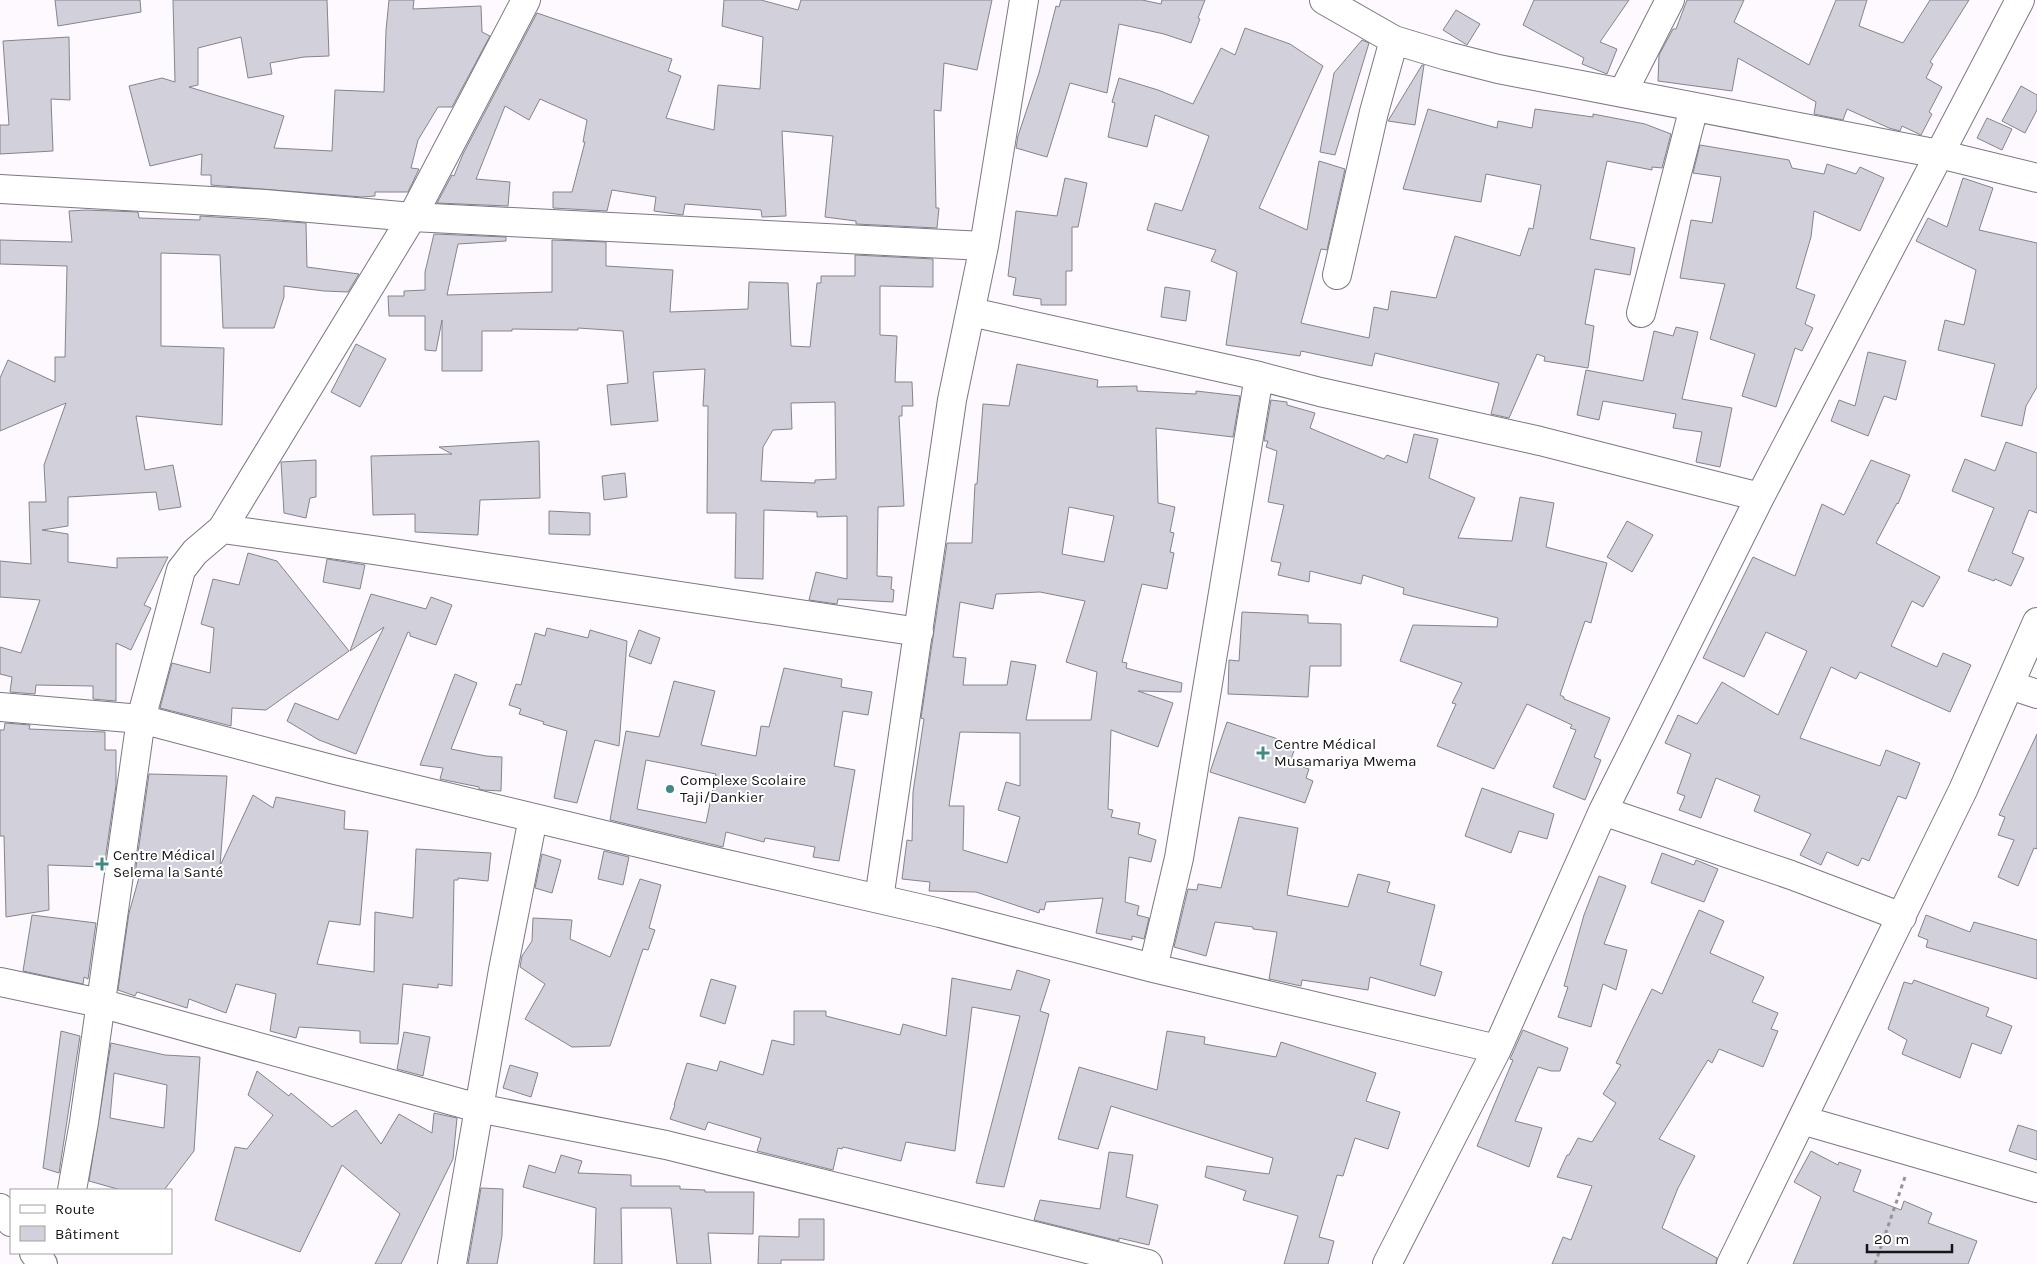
<svg xmlns="http://www.w3.org/2000/svg" width="2037" height="1264" font-family="Karla,sans-serif">
<style>
.building{fill:#d1d0db;stroke:#85848e;fill-rule:evenodd}
.lines{fill:none;stroke-linecap:round;stroke-linejoin:round}
.minor-casing{stroke:#7d7780;stroke-width:30}
.path{stroke:#979498;stroke-width:3;stroke-dasharray:4 4;stroke-linecap:butt}
.minor{stroke:#fff;stroke-width:28}
.poi-dot{fill:#418985;stroke:#fff;stroke-width:2}
.labels{text-anchor:middle;dominant-baseline:central;stroke-width:4;stroke-linejoin:round;paint-order:stroke}
.poi-label{font-size:15px;fill:#161417;stroke:#fff;text-anchor:start}
</style>
<rect width="100%" height="100%" fill="#fdf9ff"/>
<!-- building -->
<path class="building" d="M55 0H140L141 12 58 26Z
M173 0H327L329 56 304 57 270 63 272 74 248 78 241 37 198 48V85L189 87 284 116 274 148 332 151 335 90 384 92 386 30 389 0H414L413 9 481 6 482 32 490 36 452 107H438L418 140 411 168 419 169 408 192H375V196L362 197 211 185V175H201L202 154 150 166 129 86 162 78 175 82Z
M724 0H761L798 10 801 0H992L977 70 944 63 941 111 934 110 936 208H939L937 228 856 224V221L825 217 833 136 782 131 786 216 762 217 761 210 685 204 683 215 654 211 656 197 612 190 607 211 553 208V192H572L585 142H583L587 120 540 99 529 120 505 106 476 179 510 182 508 206 437 203 452 175 454 176 463 154 537 13 672 59 668 71 681 76 666 118 714 130 718 85 760 89 763 37 722 26Z
M1061 0H1142L1161 4 1162 0H1205L1198 18 1200 19 1191 43 1164 34 1119 24 1107 93 1070 83 1047 157 1016 148 1018 136 1039 73 1056 6 1059 7Z
M1534 0H1629L1600 42 1617 49 1607 74 1582 64 1584 58 1523 25Z
M1687 0H1744L1734 22 1809 65 1836 0H1867L1859 26 1903 43 1930 0H1969L1930 62 1933 64 1926 78 1942 87 1929 112 1932 114 1921 135 1902 126 1900 131 1889 128 1847 109 1843 120 1814 114 1816 102 1738 58 1732 91 1658 81 1659 55 1673 29H1676Z
M1456 10 1480 24 1467 45 1443 30Z
M1245 28 1290 44 1323 66 1259 208 1307 230 1319 161 1345 169 1327 250 1321 249 1301 323 1369 338 1374 307 1388 310 1391 291 1436 298 1455 236 1520 256 1529 228 1533 229 1541 185 1486 174 1481 202 1403 189 1428 109 1497 128 1498 121 1532 128 1535 109 1593 117V114L1645 124 1671 134 1662 168 1652 167V170L1607 161 1590 239 1635 248 1630 275 1595 269 1585 324 1594 326 1588 368 1544 361 1545 357 1537 354 1509 418 1491 414 1499 383 1375 353 1372 366 1301 351 1300 356 1226 345 1237 272 1211 261 1216 250 1147 230 1155 203 1182 211 1209 136 1155 115 1147 147 1108 137 1115 103 1112 102 1119 78 1158 90 1193 104 1221 48 1235 55Z
M69 37 70 100 51 99 53 151 0 154V125H9L3 41Z
M1362 40 1369 43 1335 155 1320 152 1334 73Z
M1422 65H1424L1415 125 1388 121Z
M2021 86 2037 95V110L2025 133 2002 121Z
M1987 118 2012 129 2002 150 1977 138Z
M1700 145 1789 160 1792 168 1824 174 1827 164 1856 174 1860 167 1884 178 1860 231 1814 211 1811 237 1796 288 1815 295 1805 324 1813 328 1802 351 1795 348 1776 407 1742 396 1755 354 1710 339 1725 284 1680 278 1691 220 1712 223 1721 177 1693 173Z
M1065 178 1087 183 1078 227H1072V271H1066V305H1041V299L1013 295 1016 278 1008 276 1016 211 1057 216Z
M1963 178 1993 188 1979 230 2037 243V387L2026 406 2022 426 1981 416 1995 364 1938 350 1945 320 1964 325 1976 270 1916 241 1928 218 1947 227Z
M86 210 138 212 139 218 200 220V216L306 223 307 267 359 274 348 292 324 291 284 286V297L274 328H223L220 255 161 253V346L224 348 222 425 136 416 145 470 173 465 181 507 159 510 156 492 68 497V526L42 530 68 534V562L117 568V558L168 557 144 605 151 608 131 650 116 643V701L93 699V686L36 685 35 694 10 692 12 677 0 674V647L21 653 40 600 0 597V561L31 564 29 502H46L44 465 66 403 0 431V378L8 360 55 382V357H65L67 266 0 264V240L72 242 69 211Z
M434 234 506 237V241L458 244 447 295 552 292V240L606 242V266L673 270 670 312 748 309 749 282 788 283 791 346 810 347 817 283H821V276H855V255L933 259V287L880 286V335L897 336 895 382H912L913 406H902V416H899L904 506 878 507 877 576 892 577 891 589 894 590 893 602 838 599 837 604 809 600 816 572 847 579V516L817 517V512L764 510 763 579 735 578 736 513H707L708 406H703L705 369 653 372 658 421 611 425 607 385 628 383 623 331 578 328V330L512 329V331H482V371H442V320L436 351 425 350V316H389L388 296H404V291L425 290V272ZM835 402 836 479 815 480V483L761 481 763 447 773 430 792 429 791 403Z
M1165 287 1190 291 1186 321 1161 317Z
M1676 327 1698 332 1682 399 1732 408 1720 467 1696 462 1702 432 1673 428 1676 414 1603 401 1599 420 1577 415 1586 370 1643 381 1654 331 1673 336Z
M356 344 386 359 360 407 331 392Z
M1868 352 1906 361 1896 400 1884 396 1868 436 1831 421 1839 400 1855 406Z
M1017 364 1098 380 1097 387 1137 386V391L1196 394V391L1240 396 1233 437 1156 428 1158 503 1175 507 1170 532 1174 533 1170 552 1174 553 1167 589 1142 584 1122 662 1127 663 1126 668 1182 683 1181 692 1138 691 1173 703 1158 747 1111 730 1108 809 1113 810 1111 817 1140 823 1138 834 1156 840 1151 862 1129 857 1125 902 1139 906 1137 915 1149 918 1144 939 1132 936V940L1096 933 1103 898 1046 902 1044 910 1040 909 1039 913 976 892 929 891 930 882 902 879 907 840 912 841 913 792 924 719 921 718 947 543H972L975 484H977L983 404 1009 406ZM1069 507 1114 516 1104 562 1062 554ZM1040 592 1085 601 1066 662 1097 672 1091 720H1026L1036 665 1011 661 1007 685H963L966 658 953 657 960 602 993 609 996 594ZM960 732 1020 733V786L1006 782 998 810 1020 817 1007 863 963 850 964 806H949Z
M1271 400 1287 402V405L1315 413 1310 428 1384 459 1387 455 1407 463 1414 434 1438 439 1429 478 1475 498 1458 538 1512 541 1520 497 1554 503 1546 547 1607 563 1591 623 1585 621 1560 695 1564 697V699L1610 718 1594 757 1601 760 1585 800 1553 787 1576 730 1570 728 1572 725 1527 704 1494 769 1437 746 1456 704 1452 703 1462 683 1400 661 1413 625 1497 627 1498 618 1403 594 1404 588 1363 575 1361 584 1310 571 1309 582 1278 575 1281 563 1271 561 1284 505 1268 502 1277 451 1266 447 1268 441H1264Z
M539 441 540 498 480 500 478 535 415 532V514L373 515 371 456 452 454 439 447Z
M2006 442 2037 453V513L2029 510 2012 553 2024 558 2011 586 1995 579 1994 581 1968 571 1994 508 1952 491 1965 459 1995 471Z
M316 460V497L310 498 306 518 284 513 281 462Z
M1871 460 1910 475 1898 504 1897 503 1876 543 1940 577 1923 607 1912 601 1891 646 1937 667 1943 653 1971 665 1950 712 1860 672 1856 679 1831 667 1800 738 1880 766 1886 750 1920 763 1906 799 1898 796 1869 861 1862 858 1858 866 1827 852 1821 865 1800 855 1811 834 1754 811 1760 796 1716 778 1701 818 1679 810 1685 796 1677 793 1691 754 1665 743 1678 715 1697 724 1722 682 1778 715 1807 651 1766 632 1744 677 1703 658 1753 557 1795 576 1822 504 1844 515Z
M625 473 627 497 604 500 602 476Z
M549 511 590 513V535L549 534Z
M1627 521 1653 535 1632 572 1607 557Z
M248 553 277 561 349 651 266 710 232 708 231 726 160 708 172 663 210 673 214 628 201 624 213 579 239 585Z
M327 559 365 565 360 589 323 582Z
M371 594 426 609 431 597 452 605 436 645 410 636V633L408 632 356 754 319 740 287 721 295 703 338 720 384 627 350 651Z
M1242 612 1308 615V623L1341 624V666H1310L1308 697 1228 694 1229 660 1239 661Z
M547 628 588 638 590 630 627 641 619 746 595 740 577 803 554 798 567 731 543 724 544 722 519 714 521 709 509 705 516 684 521 685 535 633 545 636Z
M639 630 660 638 651 664 629 656Z
M784 668 842 679 841 687 872 692 868 715 843 711 834 766 855 770 839 861 813 857 815 847 765 838 764 842 726 832 723 847 610 820 626 731 659 737 674 681 715 691 701 745 756 756 761 726 769 727ZM646 760 716 774 706 823 637 809Z
M455 674 477 683 451 749 486 756 502 757 501 791 483 790 479 789V787L440 779 443 768 420 765Z
M1227 722 1296 745 1290 762 1309 769 1306 778 1313 781 1305 803 1210 772Z
M5 723 30 725 29 729 105 732V750H116V785L104 867 48 865 49 910 6 917 4 836H0V730H4Z
M2037 734V849L2034 848 2018 886 1998 877 2014 840 1998 835 2005 817 1999 815Z
M149 774 227 776 220 866 253 795 273 808 276 797 345 811 344 829 368 831 360 925 329 921 317 964 374 972 375 912 413 918 416 849 491 853 488 881 458 878V880H454L452 986 438 984V988L403 984 398 1044 360 1043V1031L299 1027 296 1038 270 1031 276 994 236 984 226 1013 189 999 187 1008 137 992 135 996 118 990 129 913 140 874H135Z
M1482 788 1554 814 1547 839 1519 831 1511 853 1465 836Z
M1239 817 1298 828 1287 895 1348 907 1358 874 1390 882 1387 892 1435 905 1420 965 1442 972 1435 996 1370 977 1368 990 1302 980 1301 986 1269 979 1277 932 1253 929V927L1215 922 1206 956 1174 947 1188 889 1197 890 1198 884 1221 888Z
M604 851 629 857 623 885 598 879Z
M1662 853 1694 865 1696 860 1718 869 1704 902 1651 883Z
M542 854 561 860 552 893 535 888Z
M1599 876 1626 886 1604 944 1627 950 1616 990 1603 984 1591 1027 1558 1017 1568 987 1564 986 1584 915Z
M640 879 661 885 649 928 655 930 648 950 643 949 610 1046 572 1047 525 1019 545 984 520 967 522 956 532 941 533 918 572 920 570 939 610 957Z
M1699 910 1724 921 1710 953 1764 977 1752 1002 1778 1013 1771 1029 1778 1031 1763 1067 1719 1049 1712 1063 1708 1060 1659 1139 1695 1156 1678 1188 1662 1228 1717 1258 1716 1264H1552L1563 1237 1571 1240 1592 1186 1557 1177 1567 1155H1569L1578 1138 1592 1142 1616 1103 1603 1094 1621 1065 1616 1063 1652 989 1662 994Z
M32 915 96 923 88 979 84 977 83 984 23 971Z
M1926 915 1970 932 1974 922 2037 940V979L1926 947 1928 940 1918 936Z
M1017 970 1050 980 1040 1011 1049 1014 1004 1187 976 1183 1020 1016 972 1007 955 1151 906 1142 901 1161 843 1147 842 1149 838 1148 833 1170 757 1151 761 1138 708 1122 705 1130 670 1119 675 1105H674L687 1063 717 1071 720 1061 763 1075 772 1040 794 1045V1011H826V1016L900 1035 903 1024 946 1036 952 978 1011 990Z
M711 979 736 986 725 1024 700 1016Z
M1914 980 1989 1008 1986 1016 2012 1026 2001 1054 1972 1043 1960 1078 1902 1054 1907 1040 1888 1029 1904 982 1912 984Z
M1523 1030 1568 1048 1560 1071H1551L1538 1067 1515 1121 1542 1128 1529 1167 1477 1146 1513 1060 1510 1059Z
M61 1031 80 1036 59 1173 43 1168Z
M1167 1031 1205 1037 1204 1044 1276 1057 1281 1042 1376 1073 1366 1101 1400 1112 1388 1149 1355 1138 1343 1176 1337 1175 1319 1237 1334 1241 1328 1264H1284L1298 1216 1243 1200 1246 1191 1205 1177 1207 1166 1269 1174 1273 1158 1111 1106 1098 1149 1058 1139 1079 1067 1157 1090Z
M404 1032 430 1037 423 1076 397 1069Z
M111 1043 165 1055 200 1057 194 1151 164 1190H121L89 1181ZM114 1073 167 1085 164 1128 110 1118Z
M510 1065 538 1073 531 1097 503 1088Z
M257 1071 289 1096 291 1093 332 1127 356 1110 381 1144 399 1114 432 1133 434 1113 457 1118 453 1159 401 1264H375L400 1214 342 1165 300 1252 215 1220 235 1147 247 1149 273 1115 248 1095Z
M2018 1125 2037 1131V1160L2009 1151Z
M1811 1151 1838 1165 1839 1162 1861 1170 1853 1191 1901 1210 1904 1201 1932 1213 1928 1223 1977 1241 1968 1264H1793L1821 1197 1794 1182Z
M1109 1152 1133 1155 1126 1197 1158 1205 1149 1245 1119 1238V1241L1034 1220 1040 1200 1100 1209Z
M561 1155 582 1161 578 1173 631 1175V1186H680V1189L705 1190V1192H754L753 1234 708 1233 711 1264H677L671 1208H621L622 1264H594L596 1208 523 1187 529 1165 555 1173Z
M481 1188 503 1189 502 1236 497 1264H468Z
M799 1219H824V1260H781V1264H758L759 1236 799 1237Z"/>
<g class="lines">
<defs>
<path id="minor" d="M1324 0 1394 40 1447 56 1498 69 1939 154 2037 178
M1623 92 1670 0
M0 189 265 204 412 217 984 246
M1337 275 1374 112 1394 40
M971 312 1259 376 1320 392 1540 441 1760 497
M1641 313 1694 107
M222 529 373 550 919 632
M2010 685 2037 694
M0 707 141 719 335 770 705 859 940 913 1153 968 1497 1049
M1603 811 1791 875 1902 917
M879 899 952 400 984 246 1024 0
M1153 968 1179 858 1259 376
M0 982 100 1003 478 1108 666 1145 1148 1264
M1802 1120 2037 1188
M72 1190 84 1122 141 719 181 570 195 552 222 529 412 217 526 0
M0 1208 11 1222
M34 1253 43 1264
M452 1264 503 970 533 818
M1387 1264 1497 1049 1603 811 1760 497 2020 0
M1731 1264 1963 790 2037 622"/>
</defs>
<!-- minor casing -->
<use href="#minor" class="minor-casing"/>
<!-- path -->
<path class="path" d="M1875 1264 1905 1177"/>
<!-- minor -->
<use href="#minor" class="minor"/>
</g>
<!-- markers -->
<g class="poi-dot">
<path d="M1260.5 745.5h5v5h5v5h-5v5h-5v-5h-5v-5h5z"/>
<circle cx="670" cy="789" r="5"/>
<path d="M99.5 856.5h5v5h5v5h-5v5h-5v-5h-5v-5h5z"/>
</g>
<g class="labels">
<!-- poi labels -->
<g class="poi-label">
<text x="1274" y="744">Centre Médical<tspan x="1274" dy="17">Musamariya Mwema</tspan></text>
<text x="680" y="780">Complexe Scolaire<tspan x="680" dy="17">Taji/Dankier</tspan></text>
<text x="113" y="855">Centre Médical<tspan x="113" dy="17">Selema la Santé</tspan></text>
</g>
</g>
<!-- legend -->
<rect x="10" y="1189" width="162" height="65" fill="#ffffff" stroke="#a2a1a2"/>
<rect x="20" y="1205" width="25" height="8" fill="#ffffff" stroke="#a2a1a2"/>
<text x="55" y="1214" font-size="15" fill="#161417">Route</text>
<rect x="20" y="1226" width="25" height="15" fill="#d1d0db" stroke="#a2a1a2"/>
<text x="55" y="1239" font-size="15" fill="#161417">Bâtiment</text>
<!-- scale -->
<path d="M1867 1244v8h85v-8" fill="none" stroke="#161417" stroke-width="2.5"/>
<text x="1874" y="1244" font-size="15" fill="#161417" stroke="#ffffff" stroke-width="4" paint-order="stroke">20 m</text>
</svg>
